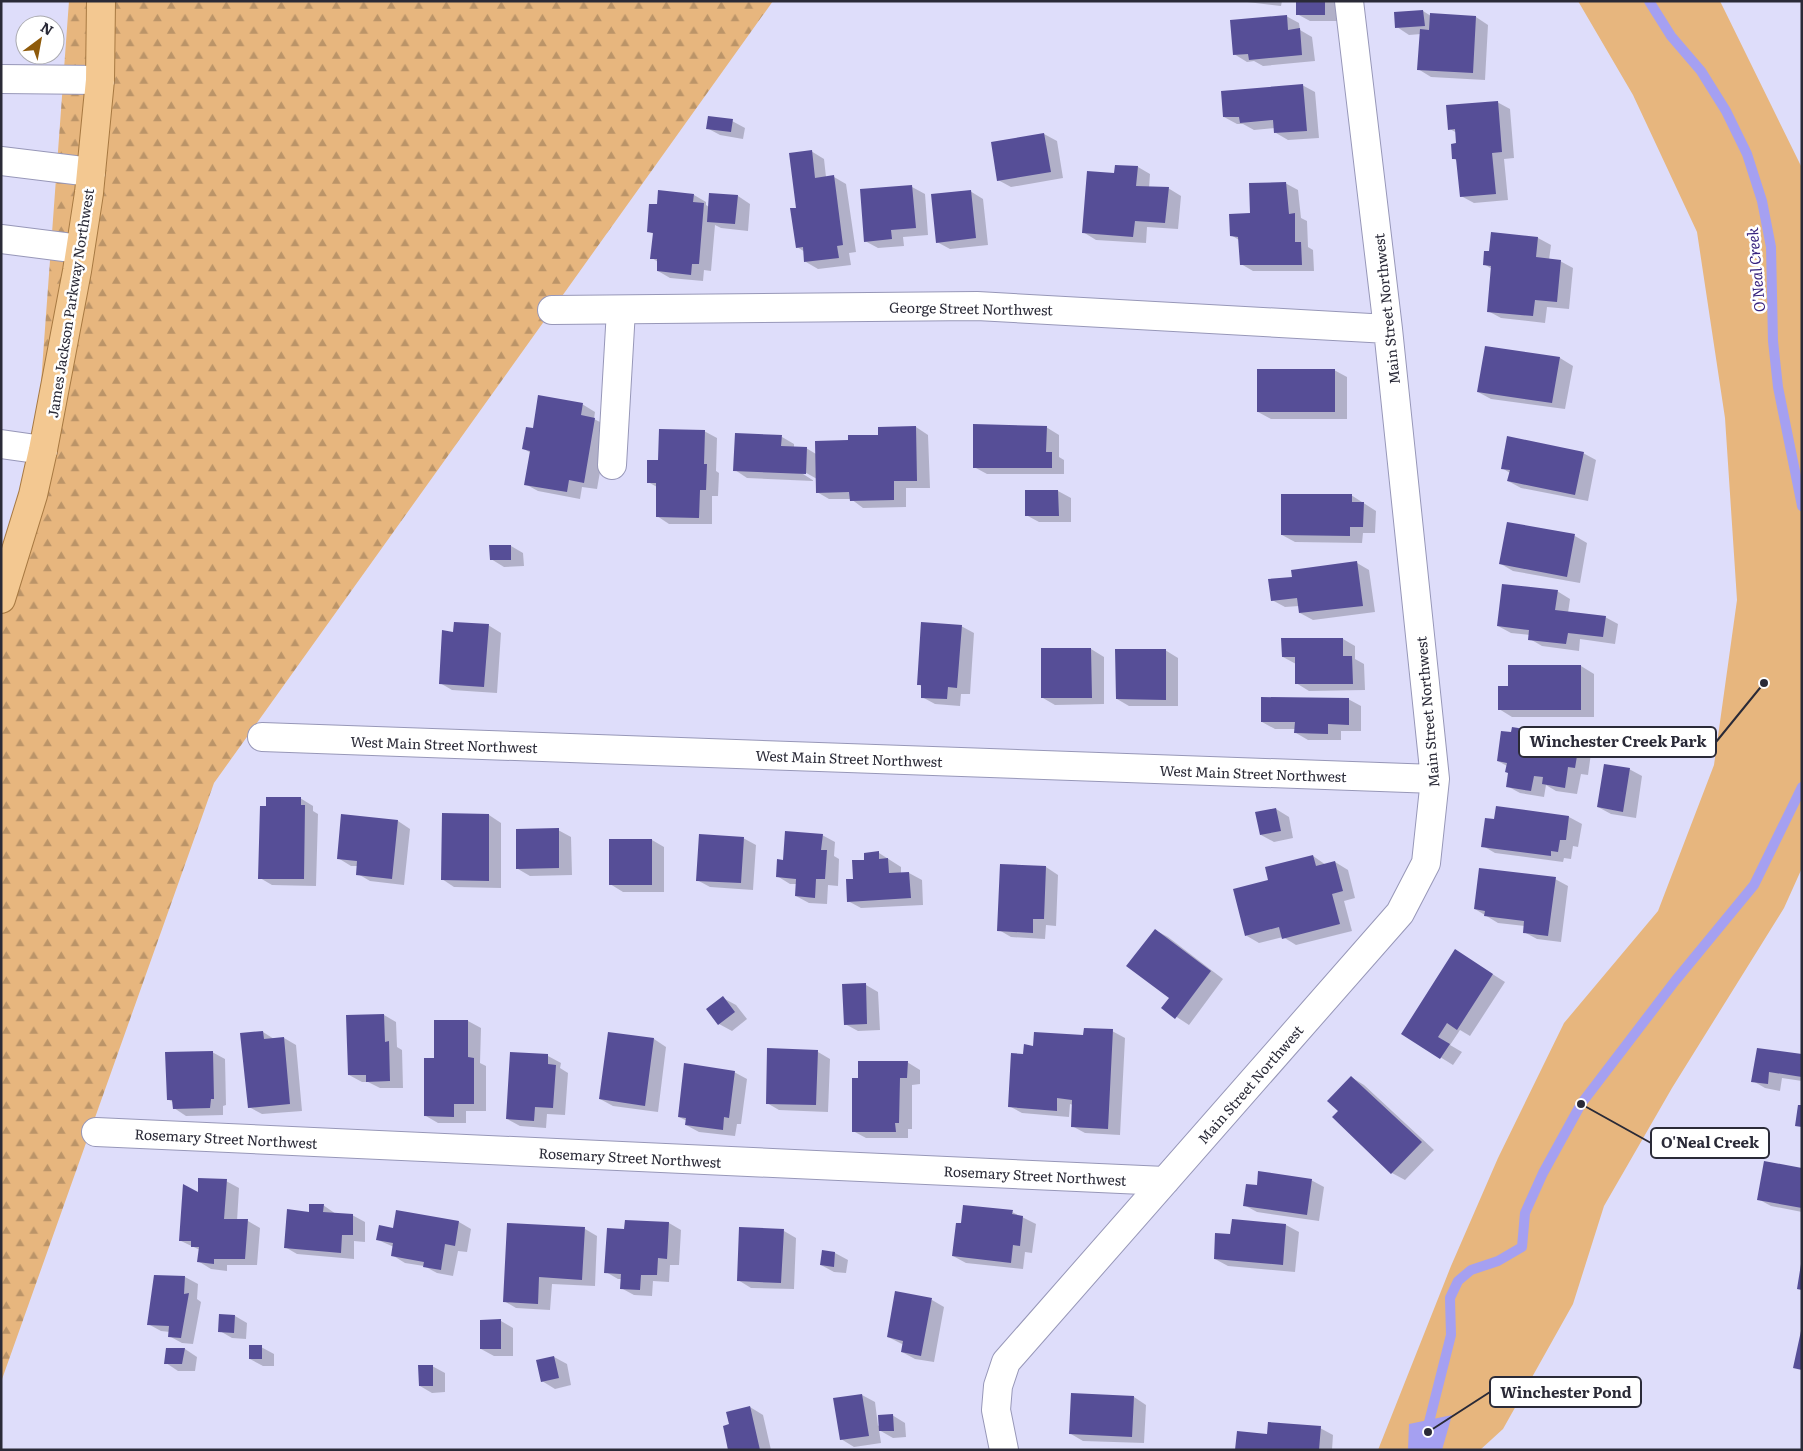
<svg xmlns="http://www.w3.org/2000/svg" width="1803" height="1451" font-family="Literata,serif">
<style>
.green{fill:#e7b67e}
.forest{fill:url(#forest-firs)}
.water{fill:#a5a0f1}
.shadow{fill:#0003}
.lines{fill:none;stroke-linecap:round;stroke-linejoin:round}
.stream{stroke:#a5a0f1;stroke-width:10}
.building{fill:#564e97}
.minor-casing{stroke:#9797b8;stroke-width:30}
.major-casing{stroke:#a77942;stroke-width:30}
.minor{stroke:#fff;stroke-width:28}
.major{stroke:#f3c891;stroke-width:28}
.labels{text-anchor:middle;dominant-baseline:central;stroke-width:5;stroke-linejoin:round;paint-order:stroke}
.street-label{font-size:14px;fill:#2a2a37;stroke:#fff}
.water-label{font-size:15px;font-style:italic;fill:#37227e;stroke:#fff}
.leader{fill:none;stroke:#2a2a37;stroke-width:2}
.callout-dot{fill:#2a2a37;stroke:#fff;stroke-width:2}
.callout{fill:#fff;stroke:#2a2a37;stroke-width:2}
.callout-label{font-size:15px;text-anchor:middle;font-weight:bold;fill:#2a2a37}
</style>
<defs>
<pattern id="forest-firs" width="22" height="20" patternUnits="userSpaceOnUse" patternTransform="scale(1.25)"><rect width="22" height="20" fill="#e7b67e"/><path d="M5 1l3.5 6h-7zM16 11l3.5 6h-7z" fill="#bb9468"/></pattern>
</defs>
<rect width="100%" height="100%" fill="#deddfa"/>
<!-- green -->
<path class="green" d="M1578 1H1720L1801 166 1802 868 1784 908 1672 1088 1604 1206 1573 1304 1503 1429 1480 1450H1378L1451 1266 1498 1158 1564 1023 1658 911 1714 765 1737 600 1725 418 1697 232 1633 95Z"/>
<!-- forest -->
<path class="forest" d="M69 1H773L214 783 1 1382V579L35 465Z"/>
<!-- water -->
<path class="water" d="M1452 1415 1442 1450H1408L1409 1424Z"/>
<!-- shadow -->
<path class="shadow" d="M1239 1H1282L1281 6Z
M1297 1H1337V21H1310L1297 14Z
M1423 11 1431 16 1476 17 1488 25 1485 80 1431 77 1418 69 1421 34 1409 35 1397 27Z
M1286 16 1299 23 1300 30 1312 37 1315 61 1263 66 1254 61 1247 62 1234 54Z
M1302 85 1315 92 1319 138 1288 140 1276 133 1275 128 1254 130 1243 124H1237L1224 117Z
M1497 102 1510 109 1514 158 1504 159 1508 200 1474 203 1461 196 1458 161 1454 159 1457 144V133L1450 129Z
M732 121 745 128 743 139 720 135 707 128Z
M1044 134 1057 141 1063 178 1011 187 998 180Z
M811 151 824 159 826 177H834L846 184 856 252 849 253 851 265 818 269 806 262 805 252 797 247V209Z
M1138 167 1150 174 1149 188H1168L1181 196 1178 229 1147 227 1146 243 1096 240 1083 232 1115 174Z
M1285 183 1298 190 1301 218 1307 221 1308 247 1313 250 1314 271H1253L1241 264 1239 240 1231 235Z
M912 187 925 194 928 235 903 237 904 246 878 248 865 241 861 191Z
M970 191 983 199 988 245 950 249 937 242Z
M694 195 706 202V205L709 207 738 196 750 204 748 231 721 228 715 225 711 271 704 270 703 281 670 278 658 271V262L652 258 654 234 648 231 658 206Z
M1492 233 1538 238 1551 245 1549 260 1560 261 1573 268 1569 309 1547 307 1545 323 1501 318 1488 311 1492 269 1484 264 1490 253Z
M1486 347 1560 358 1573 366 1565 409 1491 399 1478 392Z
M1334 370 1347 377V419H1271L1258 412Z
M582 404 595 412 594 419 608 426 597 489 582 487 580 499 538 491 525 484 531 453 524 449 534 429Z
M916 427 928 435 930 488H906V507L863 508 851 499H829L817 492V479L801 470 800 472 814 481 747 478 735 470 782 437 794 444V448H806L816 454 850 442Z
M1046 427 1059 435V457L1064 460V474H987L974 467Z
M704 431 717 438 716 471 719 473 718 496H712V524H669L657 516V487L648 482 659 461Z
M1583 453 1596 460 1588 501 1521 488 1508 481 1510 473 1502 468Z
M1026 491H1058L1071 498V522H1039L1026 515Z
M1351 495 1376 511 1375 533H1363L1362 543 1295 542 1282 535Z
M1575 536 1587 543 1580 583 1513 571 1501 564Z
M511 546 523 553 524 566 504 567 491 559Z
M1357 563 1369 570 1375 612 1313 620 1300 613 1299 606 1285 607 1272 600 1294 578Z
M1557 591 1570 599 1568 613 1605 617 1618 624 1615 644 1580 639 1579 651 1542 646 1530 639V635L1511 633 1498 626Z
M488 625 501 633 497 693 452 690 440 683 454 633Z
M961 626 974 633 970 694H961L960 706 935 704 922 697 923 687 918 684Z
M1343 639 1355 646V659L1364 664 1365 690 1309 691 1296 683V664L1283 657Z
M1091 649 1104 657V704L1055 705 1043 698 1042 650Z
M1165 650 1178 658V706H1129L1117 699Z
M1510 666H1581L1594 674V717H1512L1499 709 1509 687Z
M1348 699 1361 706V731H1341V740H1308L1296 733V729H1275L1262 722Z
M1580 739 1592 746 1588 775 1581 774 1577 794 1556 791 1546 785 1544 797 1520 793 1507 786 1509 773 1507 766 1498 761Z
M1629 769 1642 776 1636 818 1611 814 1598 807Z
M300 798 313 806V811L318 814 316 886 272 885 260 878 267 807Z
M1497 808 1569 817 1582 824 1578 847 1573 846 1571 859 1564 858 1563 862 1495 853 1483 846 1495 821Z
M1276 809 1289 817 1293 838 1274 842 1261 835Z
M489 815 501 823V888L454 887 442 879Z
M398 821 410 829 404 885 370 881 358 874V866H351L338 858Z
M558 830 571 837 572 875 530 876 518 869Z
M822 835 835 842 834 856 839 859 838 886 828 885 827 904 809 903 796 896 797 884H790L777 876 784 861Z
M743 838 756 845 753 890 710 887 697 880Z
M652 840 664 847V892H623L610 884Z
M879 853 901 867V873H909L922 880 923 905 861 908 848 901 866 861Z
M1313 856 1326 865 1335 862 1348 870 1355 898 1344 901 1352 931 1296 945 1283 937 1259 943 1247 936 1270 881 1267 868Z
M1046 867 1058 875 1056 926 1046 925 1045 939 1011 937 999 930Z
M1555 879 1568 886 1561 942 1537 939 1524 932 1525 926 1498 923 1475 909Z
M1155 930 1168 937 1223 979 1189 1025 1163 1008 1171 998Z
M1467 958 1505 982 1470 1036 1460 1030 1450 1045 1462 1052 1453 1065 1403 1034Z
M866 985 878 992 880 1030 858 1031 845 1024Z
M723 998 736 1005 747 1019 732 1031 719 1024Z
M384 1015 396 1022 397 1047 402 1050 403 1088H380L368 1082H362L349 1075Z
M435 1021H468L481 1028 480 1063 486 1066V1111H466V1123H438L426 1116 435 1059Z
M1112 1031 1125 1038 1120 1135 1085 1133 1072 1126 1073 1105 1070 1104 1069 1117 1022 1113 1009 1106 1024 1056 1084 1036Z
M263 1032 274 1039 284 1038 296 1045 302 1111 262 1114 249 1107Z
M609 1034 654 1039 666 1047 658 1112 613 1106 600 1099Z
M1758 1049 1802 1056V1081L1782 1078 1780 1091 1765 1088 1753 1081Z
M212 1052 225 1059 226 1105 223 1106V1115L186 1116 174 1108 173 1102 169 1100Z
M818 1052 830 1059 828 1112 779 1110 767 1103Z
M548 1056 561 1063 560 1068 568 1073 565 1115 547 1114 546 1128 520 1126 507 1119Z
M907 1062 920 1070V1084L912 1085V1129H908V1138H866L853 1131 860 1079Z
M734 1072 747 1079 741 1124H737L735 1136 699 1132 686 1125 687 1121 679 1117Z
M1351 1077 1364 1085 1434 1150 1405 1180 1392 1173 1334 1117 1340 1111Z
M1802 1170V1212L1771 1206 1758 1199Z
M1311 1180 1324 1187 1319 1221 1257 1212 1244 1205 1258 1186Z
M226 1181 239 1188 237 1221H248L260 1228 257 1265H227V1271L211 1269 198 1261 200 1250 181 1241 199 1193Z
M323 1205 336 1214 352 1215 365 1222V1242L354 1241V1259L297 1254 285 1247Z
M1012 1212 1036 1224 1032 1253 1025 1252 1023 1269 966 1263 953 1256Z
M1233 1221 1286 1225 1299 1232 1295 1272 1228 1266 1215 1259 1231 1235Z
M459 1222 471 1229 467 1252 458 1251 453 1276 437 1273 424 1266 405 1263 392 1255 394 1247 378 1240 394 1229Z
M669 1223 681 1230 679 1265H670L669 1282 653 1281 652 1296 634 1295 621 1288 622 1279H618L606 1272 625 1231Z
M585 1229 597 1236 595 1286 552 1284 550 1310 516 1308 504 1301Z
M784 1231 796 1238 794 1289 751 1288 738 1280Z
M823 1251 835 1253 848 1260 846 1273 834 1272 821 1265Z
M156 1276 185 1277 198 1284 197 1299 201 1302 193 1344 182 1343 169 1336 170 1332 161 1331 148 1324Z
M932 1300 944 1307 934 1362 915 1359 902 1352 904 1345 888 1337Z
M235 1316 247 1323 246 1339 232 1338 220 1331Z
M501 1321 513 1328V1356H494L481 1349Z
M261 1347 274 1354V1366H263L250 1359Z
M167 1349H185L197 1357 195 1371H178L166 1363Z
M554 1357 567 1364 571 1385 555 1389 542 1381Z
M432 1366 445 1373V1392L432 1393 420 1386Z
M862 1395 875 1402 878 1426 892 1415 905 1423 906 1437 893 1438 879 1430 881 1443 854 1447 841 1439Z
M1134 1397 1146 1405 1144 1443 1083 1441 1071 1434Z
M750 1407 763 1415 771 1450H730L731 1425Z
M1320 1428 1333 1435 1332 1450H1236L1268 1435Z"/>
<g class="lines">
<!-- stream -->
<path class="stream" d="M1649 1 1671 36 1701 71 1726 111 1747 154 1762 201 1771 247 1773 341 1778 387 1802 506
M1422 1450 1451 1335 1450 1298 1458 1281 1471 1270 1498 1261 1522 1247 1525 1213 1543 1173 1581 1104 1675 981 1754 885 1802 787"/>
</g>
<!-- building -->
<path class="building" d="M1296 1H1325V15H1296Z
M1423 10 1425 26 1395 28 1394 12Z
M1430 13 1476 16 1473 73 1417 70 1420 29 1429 30Z
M1287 15 1288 30 1300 28 1302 55 1249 60 1248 54 1233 55 1230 20Z
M1303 84 1307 131 1274 133 1273 120 1240 123 1239 117H1223L1221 91Z
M1498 101 1502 152 1492 153 1496 194 1460 197 1456 159H1452L1451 144 1456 143 1455 129 1448 130 1446 105Z
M708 116 733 119 731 132 706 129Z
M1044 133 1051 172 997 181 991 142Z
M812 150 815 178 834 175 843 245 837 246 839 258 804 262 803 247 796 248 790 208H796L789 153Z
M1115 165 1138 166 1136 186 1169 187 1165 223 1135 221 1133 237 1082 233 1087 171 1114 173Z
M1286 182 1289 214 1295 213V242H1301L1302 265H1240L1238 237 1230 236 1229 214 1250 213 1249 183Z
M912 185 916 228 891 230 892 239 864 242 860 189Z
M658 190 694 194 693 202 704 203 699 264H692L691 275 657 271V259H650L653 233 647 232 649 204H657Z
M971 190 976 238 936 243 931 194Z
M709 193 738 195 735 224 707 222Z
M1491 232 1538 237 1536 257 1561 260 1557 302 1535 300 1533 316 1487 312 1491 266 1483 265 1484 251H1489Z
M1485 346 1560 357 1552 403 1477 392Z
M1257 369H1335V412H1257Z
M538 395 583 403 581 415 595 418 584 483 569 480 567 492 524 485 530 451 522 449 526 427 533 428Z
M973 424 1047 426 1046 452H1052V468H973Z
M916 426 917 481H894V500L850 501 849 492 816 493 815 441 848 440V435H878V427Z
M659 429 705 430 704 464H707L706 490H700L699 518 656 517V483H647V460H658Z
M735 433 782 435 781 446 807 447 806 474 733 471Z
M1507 436 1584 452 1575 495 1507 481 1510 470 1501 469Z
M1025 490H1058L1059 516H1025Z
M1281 494H1352V502H1364L1363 527H1350V536L1281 535Z
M1507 522 1575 534 1567 577 1499 564Z
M489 545H511V560H490Z
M1357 561 1363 606 1299 613 1297 598 1271 601 1268 579 1292 577 1291 570Z
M1502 584 1558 590 1555 610 1606 616 1603 637 1568 633 1566 644 1528 640 1529 630 1497 626Z
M454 622 489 624 484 687 439 684 442 630 453 632Z
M921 622 962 625 957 688 948 687 947 699 921 698V685H917Z
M1281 638H1343V656H1352L1353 684H1295V657H1282Z
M1041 648H1091L1092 698H1041Z
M1115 649H1166V700L1116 699Z
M1508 665H1581V710H1498V686H1508Z
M1261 697 1349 698V725L1328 724V734L1294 733 1295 722H1261Z
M1512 727 1580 738 1575 768 1568 767 1565 788 1542 784 1543 777 1534 776 1531 791 1506 787 1508 773 1505 772 1507 763 1497 761 1501 731 1511 732Z
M1604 764 1630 768 1623 812 1597 807Z
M266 797H301V805H305L304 879H258L260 806H266Z
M1496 806 1569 816 1566 840H1560L1558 852 1551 851V856L1481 847 1485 818 1494 819Z
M1276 808 1281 831 1260 835 1255 812Z
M442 813 489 814V881L441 880Z
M341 814 398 820 392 879 356 875 357 861 337 859Z
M559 828V868L516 869V829Z
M785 831 823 834 821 850H827L825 879H816L815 898 795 896 796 879 776 877 777 859 783 860Z
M699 834 744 837 741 883 696 881Z
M609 839H652V885H609Z
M879 851V859L888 858 889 873 909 872 911 898 847 902 846 879H853L852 860H864V853Z
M1313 855 1316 866 1335 861 1343 891 1332 894 1340 924 1282 939 1279 927 1245 936 1233 889 1268 880 1265 867Z
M1000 864 1046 866 1044 919H1033V933L997 931Z
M1479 868 1556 877 1548 936 1523 933 1524 921 1484 916 1485 911 1474 909Z
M1155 929 1211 971 1175 1019 1161 1008 1169 998 1126 966Z
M1455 949 1493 974 1457 1030 1447 1023 1438 1037 1450 1044 1440 1059 1401 1034Z
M866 983 867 1024 844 1025 842 984Z
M723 996 735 1012 718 1025 706 1009Z
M384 1014 385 1042 389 1041 390 1081 366 1082V1075H348L346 1015Z
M434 1020H468V1057L474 1058V1104H454V1117L424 1116V1058H434Z
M1084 1028 1113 1029 1108 1129 1071 1127 1072 1100 1057 1098V1111L1008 1107 1011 1053 1023 1054 1024 1044 1033 1046 1034 1032 1083 1035Z
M263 1031 264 1039 284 1037 290 1104 248 1108 240 1033Z
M608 1032 654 1038 645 1106 599 1099Z
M767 1048 818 1050 816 1105 766 1104Z
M1757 1048 1802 1054V1077L1769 1072 1768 1084 1751 1082Z
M213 1051 214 1099H211L210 1108 173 1109 172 1100H167L165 1052Z
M510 1052 548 1054V1064L556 1065 553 1108 535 1107 534 1121 506 1119Z
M858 1061H908L907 1078H900L899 1123H895L896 1132H852V1078H858Z
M684 1063 735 1071 729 1118 724 1117 723 1130 685 1125 686 1118 678 1117Z
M1351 1076 1422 1142 1391 1174 1332 1117 1338 1111 1327 1101Z
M1798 1105H1802V1127L1795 1126Z
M1764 1161 1802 1168V1208L1757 1200Z
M1258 1171 1312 1179 1307 1215 1243 1206 1246 1184 1257 1185Z
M198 1178 227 1179 224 1219H248L245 1259H214V1264L197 1262 199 1247H191V1241H179L183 1184 198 1192Z
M309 1204H324L323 1212 353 1214V1235H342L341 1253 284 1248 287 1209 309 1212Z
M963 1205 1013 1210 1012 1214 1023 1216 1020 1246 1013 1245 1011 1263 952 1256 956 1223H961Z
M396 1210 459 1221 455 1246 445 1244 441 1270 423 1267 424 1262 391 1256 393 1243 376 1240 379 1225 393 1228Z
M1232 1219 1286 1224 1283 1265 1214 1259 1215 1233 1230 1234Z
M625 1220 669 1222 667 1259 658 1258 657 1275H641L640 1290 620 1289 621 1274 604 1273 607 1228 624 1229Z
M507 1223 585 1227 582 1280 539 1277 538 1304 503 1302Z
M739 1227 784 1229 781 1283 737 1281Z
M822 1250 835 1252 834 1267 820 1265Z
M1801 1264H1802V1290L1797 1289Z
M154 1275 185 1276 184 1294 189 1293 181 1338 168 1337 169 1326 147 1325Z
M895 1291 932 1298 921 1356 901 1352 903 1341 887 1337Z
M219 1314 235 1315 234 1333 218 1332Z
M501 1319V1349H480V1320Z
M1801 1331H1802V1370L1793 1368Z
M249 1345H262V1359H249Z
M166 1348H185L182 1364H164Z
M554 1356 559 1378 541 1382 536 1360Z
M418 1365H433V1386H419Z
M1071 1393 1134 1396 1132 1437 1069 1434Z
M862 1394 869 1436 840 1440 833 1398Z
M750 1406 760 1450H728L723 1426 729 1424 726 1412Z
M893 1414 894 1431H879L878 1415Z
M1268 1422 1321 1426 1319 1450H1235L1237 1431 1267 1434Z"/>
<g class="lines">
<defs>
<path id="minor" d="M1 79 100 80
M1 161 91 172
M1 239 80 249
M552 310 977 306 1388 329
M1 444 43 450
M612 465 621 310
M262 737 1435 779
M96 1132 1165 1181
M1004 1450 996 1410 998 1386 1006 1362 1400 913 1426 863 1435 779 1388 329 1349 1"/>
<path id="major" d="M1 599 33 495 43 450 77 271 89 193 100 80 101 1"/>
</defs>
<!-- minor casing -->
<use href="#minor" class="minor-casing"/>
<!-- major casing -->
<use href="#major" class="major-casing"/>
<!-- minor -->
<use href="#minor" class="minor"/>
<!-- major -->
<use href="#major" class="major"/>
</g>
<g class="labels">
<!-- street labels -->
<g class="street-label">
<text transform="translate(70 303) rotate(-81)">James Jackson Parkway Northwest</text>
<text transform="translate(971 308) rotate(1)">George Street Northwest</text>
<text transform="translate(1386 309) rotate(-96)">Main Street Northwest</text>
<text transform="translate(1427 712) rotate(-95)">Main Street Northwest</text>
<text transform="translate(444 744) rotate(2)">West Main Street Northwest</text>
<text transform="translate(849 758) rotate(2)">West Main Street Northwest</text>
<text transform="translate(1253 773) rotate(2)">West Main Street Northwest</text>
<text transform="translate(1250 1084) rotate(-49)">Main Street Northwest</text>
<text transform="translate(226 1138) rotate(3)">Rosemary Street Northwest</text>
<text transform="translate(630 1157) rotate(3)">Rosemary Street Northwest</text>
<text transform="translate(1035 1175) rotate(3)">Rosemary Street Northwest</text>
</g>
<!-- water labels -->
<g class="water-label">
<text transform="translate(1755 270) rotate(-95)">O'Neal Creek</text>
</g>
</g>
<!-- callouts -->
<path class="leader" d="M1764 683L1716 742M1581 1104L1651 1143M1428 1432L1490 1392"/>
<g class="callout-dot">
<circle cx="1764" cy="683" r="5"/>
<circle cx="1581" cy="1104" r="5"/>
<circle cx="1428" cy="1432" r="5"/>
</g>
<g class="callout">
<rect x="1519" y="727" width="197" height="30" rx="5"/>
<rect x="1651" y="1128" width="118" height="30" rx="5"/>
<rect x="1490" y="1377" width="151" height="30" rx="5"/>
</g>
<g class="callout-label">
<text x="1618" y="747">Winchester Creek Park</text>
<text x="1710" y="1148">O'Neal Creek</text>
<text x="1566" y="1398">Winchester Pond</text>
</g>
<!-- border -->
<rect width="1803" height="1451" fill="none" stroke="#2a2a37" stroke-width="5"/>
<!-- north arrow -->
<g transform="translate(40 40) rotate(32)"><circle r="24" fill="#ffffff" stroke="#aaaaaf"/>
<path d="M0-4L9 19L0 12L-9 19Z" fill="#8f5b0b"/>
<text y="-8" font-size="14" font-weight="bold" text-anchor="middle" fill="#2a2a37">N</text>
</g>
</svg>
